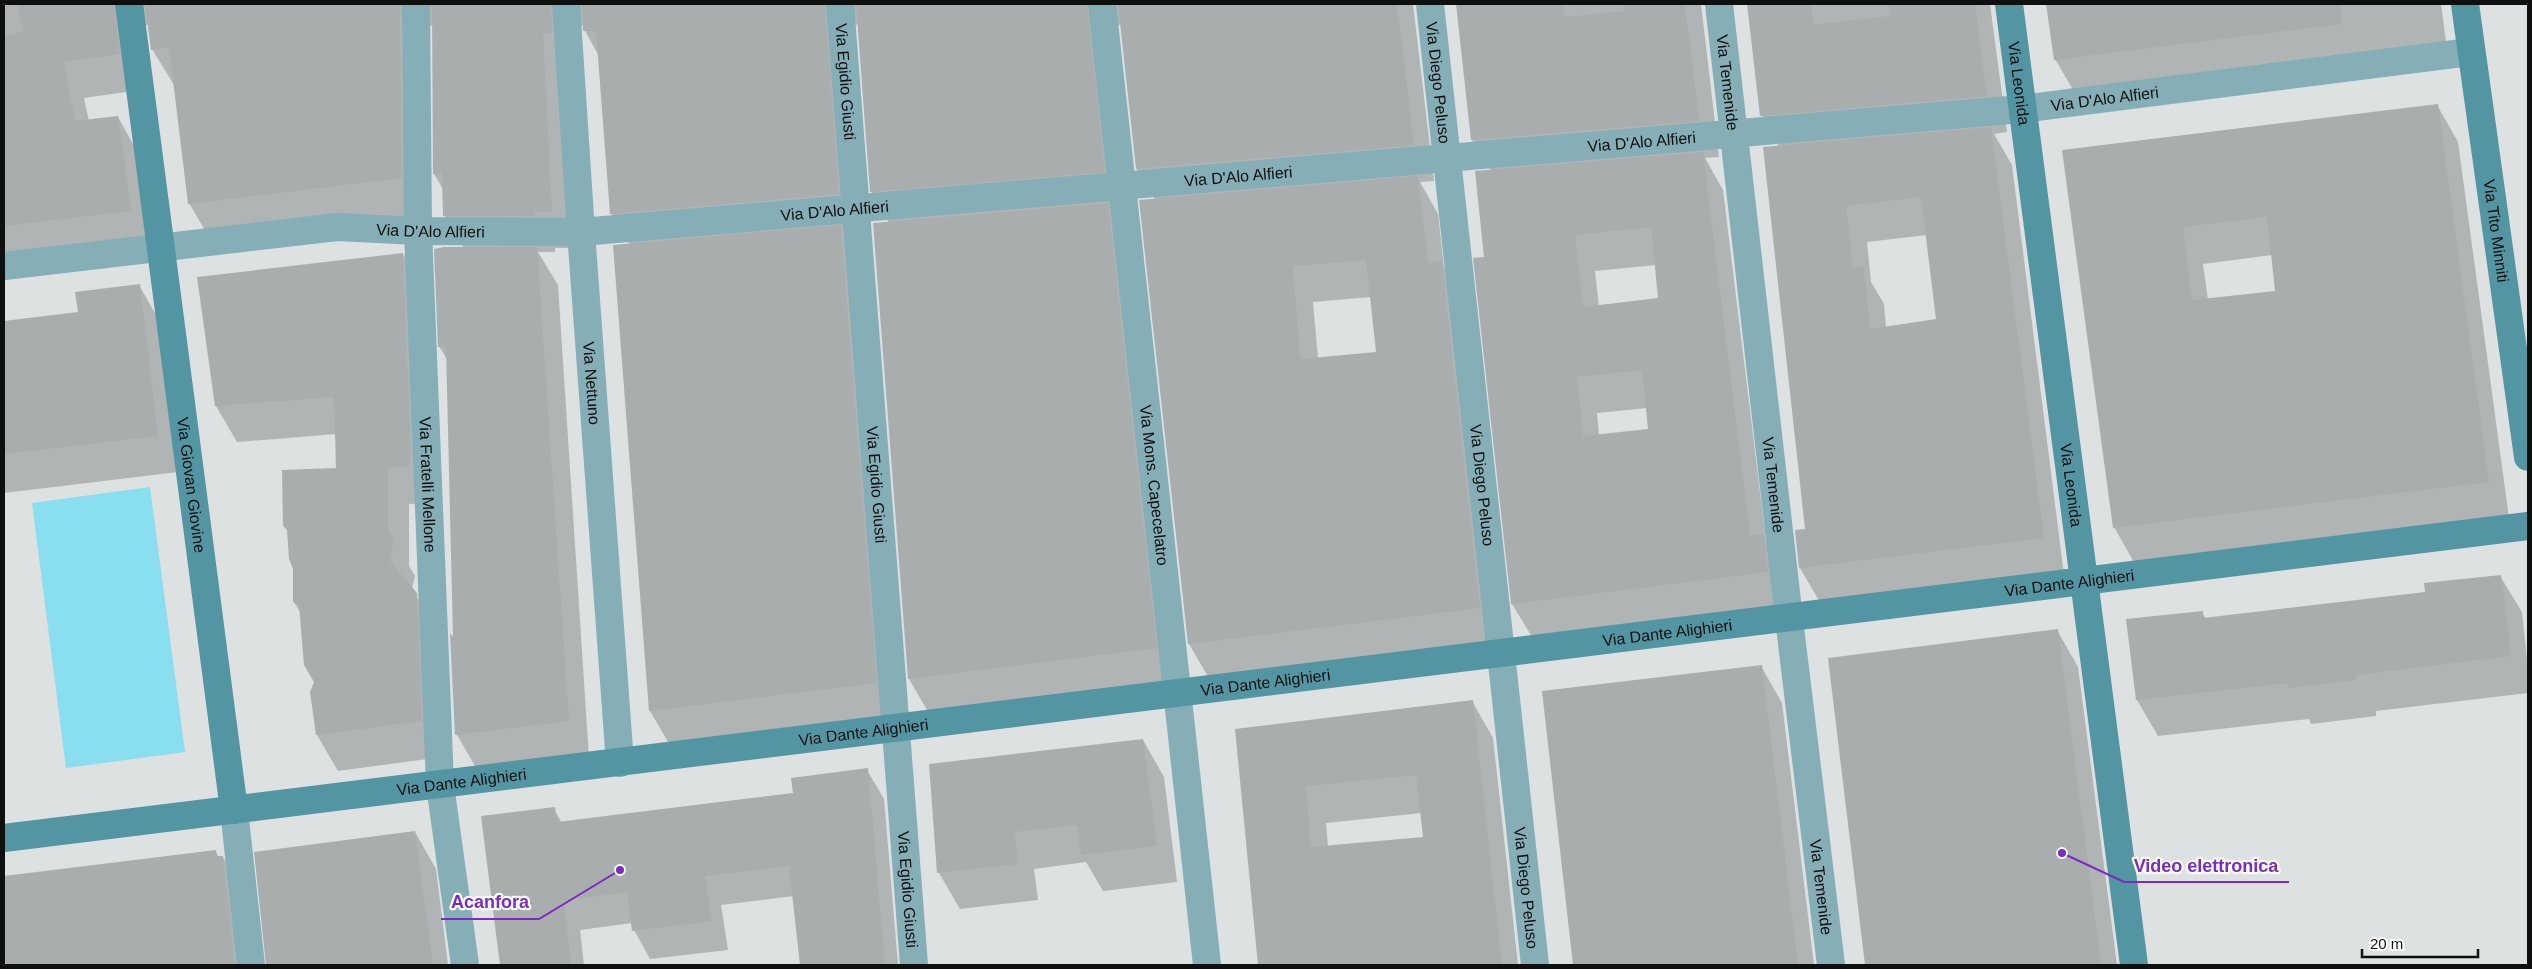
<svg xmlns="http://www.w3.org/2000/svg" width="2532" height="969" font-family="Arial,sans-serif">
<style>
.green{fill:#89deef}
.shadow{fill:#0003;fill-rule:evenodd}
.building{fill:#a9adad;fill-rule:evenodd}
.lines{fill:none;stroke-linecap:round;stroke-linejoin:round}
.street{stroke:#85aeb7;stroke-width:28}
.secondary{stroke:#5395a2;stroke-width:28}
.labels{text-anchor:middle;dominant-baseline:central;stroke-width:4.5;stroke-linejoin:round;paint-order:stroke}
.street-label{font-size:16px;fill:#0e0f0f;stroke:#fff}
.leader{fill:none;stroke:#7b2cbf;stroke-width:2}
.callout-dot{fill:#7b2cbf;stroke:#fff;stroke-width:2}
.callout-label{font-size:18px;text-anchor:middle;font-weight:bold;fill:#7b2cbf;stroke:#fff;stroke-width:4.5;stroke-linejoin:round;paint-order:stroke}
</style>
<rect width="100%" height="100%" fill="#dde1e2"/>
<!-- green -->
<path class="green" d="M150 487 185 752 66 768 32 503Z"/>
<!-- shadow -->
<path class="shadow" d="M4 4H242L259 124 287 121 280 4H1413L1434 181 1420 182 1438 214 1444 267 1463 299 1500 644 1210 680 1189 644 1141 201 1155 200 1137 169 1121 24 1113 28 1124 207 1110 209 1128 240 1177 684 930 715 909 679 874 224 889 223 871 191 858 24 852 27 859 230 843 231 862 263 897 719 671 747 650 711 630 245 611 213 599 56 585 31 584 25 577 27 572 248H555V252H538L558 285 589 758 478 771 457 735 448 361 439 346 465 250 444 215V191L434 174 433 25 428 27 422 214 210 239 189 203 174 85 152 49 149 24 140 28V90L84 98 89 121 118 117 138 153 151 247 4 264ZM1371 297 1377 353 1318 358 1313 302Z
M1458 4H1701L1719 157 1705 158 1723 190 1766 541 1788 608 1534 640 1512 604 1485 258 1491 171 1472 140ZM1656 265 1660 300 1599 307 1595 271ZM1647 408 1650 430 1599 436 1597 413Z
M1749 4H1990L2007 132 1994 134 2012 165 2064 575 1821 604 1800 568 1796 531 1807 530 1779 147 1761 115ZM1927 235 1937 320 1886 328 1884 304 1871 282 1867 242Z
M2048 4H2441L2447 49 2076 95 2055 59Z
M2437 105 2458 142 2509 518 2135 564 2114 527 2063 152ZM2272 255 2277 292 2208 300 2203 264Z
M403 254 424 291 429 503 409 504V566L415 576 412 589 437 631 442 757 338 771 317 735 315 682 300 612 294 602 337 470 336 434 237 442 216 406 198 278Z
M139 285 160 322 178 472 4 493V322L79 313Z
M2500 576 2522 612 2528 669V693L2376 711V716L2311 724 2309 719 2158 736 2137 700 2127 621 2202 612 2206 619 2427 593Z
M2057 630 2078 667 2117 965H1866L1829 659Z
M1761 666 1782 703 1814 965H1574L1543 692Z
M1472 701 1493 738 1518 965H1259L1236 730ZM1422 813 1424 838 1328 847 1326 823Z
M1143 740 1164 777 1177 882 1103 891 1086 862 1034 869 1038 900 960 909 939 873 930 765Z
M867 770 884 799 898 965H801L794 896 721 905 728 950 650 959 634 930 632 923 580 930 584 965H501L483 817 554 809 562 823 794 794Z
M415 832 436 869 448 965H268Z
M215 852 219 857H223L244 893 252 965H4V878Z"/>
<!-- building -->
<path class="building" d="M17 4H114L120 54 64 62 75 121 118 116 131 211 4 226V36L23 32Z
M145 4H400L402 178 188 204 170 55 168 47 151 50Z
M432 4H551L552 33 543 34 552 212H535V216H443L442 173 433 174Z
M582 4H825L839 194 610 214 596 31H583Z
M856 4H1087L1105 172 870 192Z
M1118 4H1397L1414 145 1136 169Z
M1456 4H1563L1565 17 1625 11 1624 4H1685L1699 121 1471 140Z
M1747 4H1811L1813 25 1890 16 1889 4H1975L1987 96 1760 116Z
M2046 4H2341L2342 24 2054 60Z
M2438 104 2489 482 2113 528 2062 150ZM2267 217 2275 291 2192 300 2183 227Z
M1991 127 2044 538 1799 568 1795 530 1805 529 1763 147ZM1921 197 1936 319 1870 329 1864 267 1853 268 1846 206Z
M1703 152 1750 536 1764 534 1768 572 1511 604 1473 258 1484 257 1475 171ZM1651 227 1658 298 1583 307 1575 235ZM1642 370 1648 429 1583 436 1577 377Z
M1418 176 1428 263 1442 261 1480 608 1188 644 1139 200ZM1366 260 1376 352 1300 359 1293 266Z
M1108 203 1157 648 908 679 873 223Z
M841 225 877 683 649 711 613 245Z
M444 247H537L569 721 455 735 450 633 453 637 446 347H438L434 249Z
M403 253 411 453 409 467H388V530L394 539 390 561 417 593 422 721 316 735 310 692 314 682 304 665 299 605 293 602V569L289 559 287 530 283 526 282 470 336 468 334 397 215 406 197 277Z
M140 284 158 436 4 454V321L78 312 75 292Z
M2501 575 2511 656 2356 675V680L2289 688 2288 683 2136 700 2126 619 2203 611V618L2425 592 2424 583Z
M2058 629 2101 965H1865L1828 658Z
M1762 665 1798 965H1573L1542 691Z
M1473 700 1502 965H1258L1235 729ZM1416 775 1423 837 1311 847 1306 786Z
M1143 739 1157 846 1081 855 1077 825 1014 832 1018 864 937 873 929 764Z
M868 768 885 965H800L789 866 705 876 712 921 632 931 627 892 564 901 571 965H500L481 816 555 807 557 822 793 793 791 778Z
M415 831 433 965H266L254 852Z
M216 850 217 856H223L235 965H7L4 942V876Z"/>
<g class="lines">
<!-- street -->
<g class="street">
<path id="s1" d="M416 4 418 231 440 785 465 965"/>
<path id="s2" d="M566 4 581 232 620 763"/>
<path id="s3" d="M840 4 914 965"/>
<path id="s4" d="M1102 4 1207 965"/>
<path id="s5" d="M1430 4 1535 965"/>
<path id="s6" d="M1719 4 1789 619 1831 965"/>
<path id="s7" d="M4 266 337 227 418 231 581 232 2021 109 2470 52"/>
<path d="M234 810 251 965"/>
</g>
<!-- secondary -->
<g class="secondary">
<path id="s8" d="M129 4 234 810"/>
<path id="s9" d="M2009 4 2134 965"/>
<path id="s10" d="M2465 4 2528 457"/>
<path id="s11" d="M4 838 2528 526"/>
</g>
</g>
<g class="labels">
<!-- street labels -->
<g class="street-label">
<text stroke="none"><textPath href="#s3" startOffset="78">Via Egidio Giusti</textPath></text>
<text stroke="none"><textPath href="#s5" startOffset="79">Via Diego Peluso</textPath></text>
<text stroke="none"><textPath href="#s6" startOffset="79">Via Temenide</textPath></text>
<text stroke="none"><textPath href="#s9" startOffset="80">Via Leonida</textPath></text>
<text stroke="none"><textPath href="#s7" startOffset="2109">Via D'Alo Alfieri</textPath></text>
<text stroke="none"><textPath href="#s7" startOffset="1644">Via D'Alo Alfieri</textPath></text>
<text stroke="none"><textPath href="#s7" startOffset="1239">Via D'Alo Alfieri</textPath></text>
<text stroke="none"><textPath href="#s7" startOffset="834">Via D'Alo Alfieri</textPath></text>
<text stroke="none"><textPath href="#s7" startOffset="429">Via D'Alo Alfieri</textPath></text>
<text stroke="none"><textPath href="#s10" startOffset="229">Via Tito Minniti</textPath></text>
<text stroke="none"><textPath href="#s2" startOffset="380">Via Nettuno</textPath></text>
<text stroke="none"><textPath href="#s8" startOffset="485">Via Giovan Giovine</textPath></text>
<text stroke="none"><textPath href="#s3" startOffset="482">Via Egidio Giusti</textPath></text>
<text stroke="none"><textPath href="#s5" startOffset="484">Via Diego Peluso</textPath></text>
<text stroke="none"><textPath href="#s1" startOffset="481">Via Fratelli Mellone</textPath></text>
<text stroke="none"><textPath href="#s4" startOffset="484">Via Mons. Capecelatro</textPath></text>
<text stroke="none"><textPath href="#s6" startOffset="484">Via Temenide</textPath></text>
<text stroke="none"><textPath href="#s9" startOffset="485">Via Leonida</textPath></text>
<text stroke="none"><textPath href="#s11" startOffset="2081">Via Dante Alighieri</textPath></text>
<text stroke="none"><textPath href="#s11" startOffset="1676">Via Dante Alighieri</textPath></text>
<text stroke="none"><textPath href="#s11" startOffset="1271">Via Dante Alighieri</textPath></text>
<text stroke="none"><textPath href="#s11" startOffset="866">Via Dante Alighieri</textPath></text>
<text stroke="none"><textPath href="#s11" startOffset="461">Via Dante Alighieri</textPath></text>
<text stroke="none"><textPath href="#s5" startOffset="889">Via Diego Peluso</textPath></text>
<text stroke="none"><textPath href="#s6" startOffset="889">Via Temenide</textPath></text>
<text stroke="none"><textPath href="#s3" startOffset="888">Via Egidio Giusti</textPath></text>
</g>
</g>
<!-- callouts -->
<path class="leader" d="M2062 853L2124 882H2289M620 870L539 919H441"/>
<g class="callout-dot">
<circle cx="2062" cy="853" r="5"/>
<circle cx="620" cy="870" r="5"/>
</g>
<g class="callout-label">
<text x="2206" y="872">Video elettronica</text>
<text x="490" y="908">Acanfora</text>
</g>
<!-- border -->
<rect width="2532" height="969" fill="none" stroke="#0e0f0f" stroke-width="10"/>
<!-- scale -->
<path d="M2362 949v8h116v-8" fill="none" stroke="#0e0f0f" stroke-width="2.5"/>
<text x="2370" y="949" font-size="15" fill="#0e0f0f" stroke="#ffffff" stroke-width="4" paint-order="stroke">20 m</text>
</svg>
